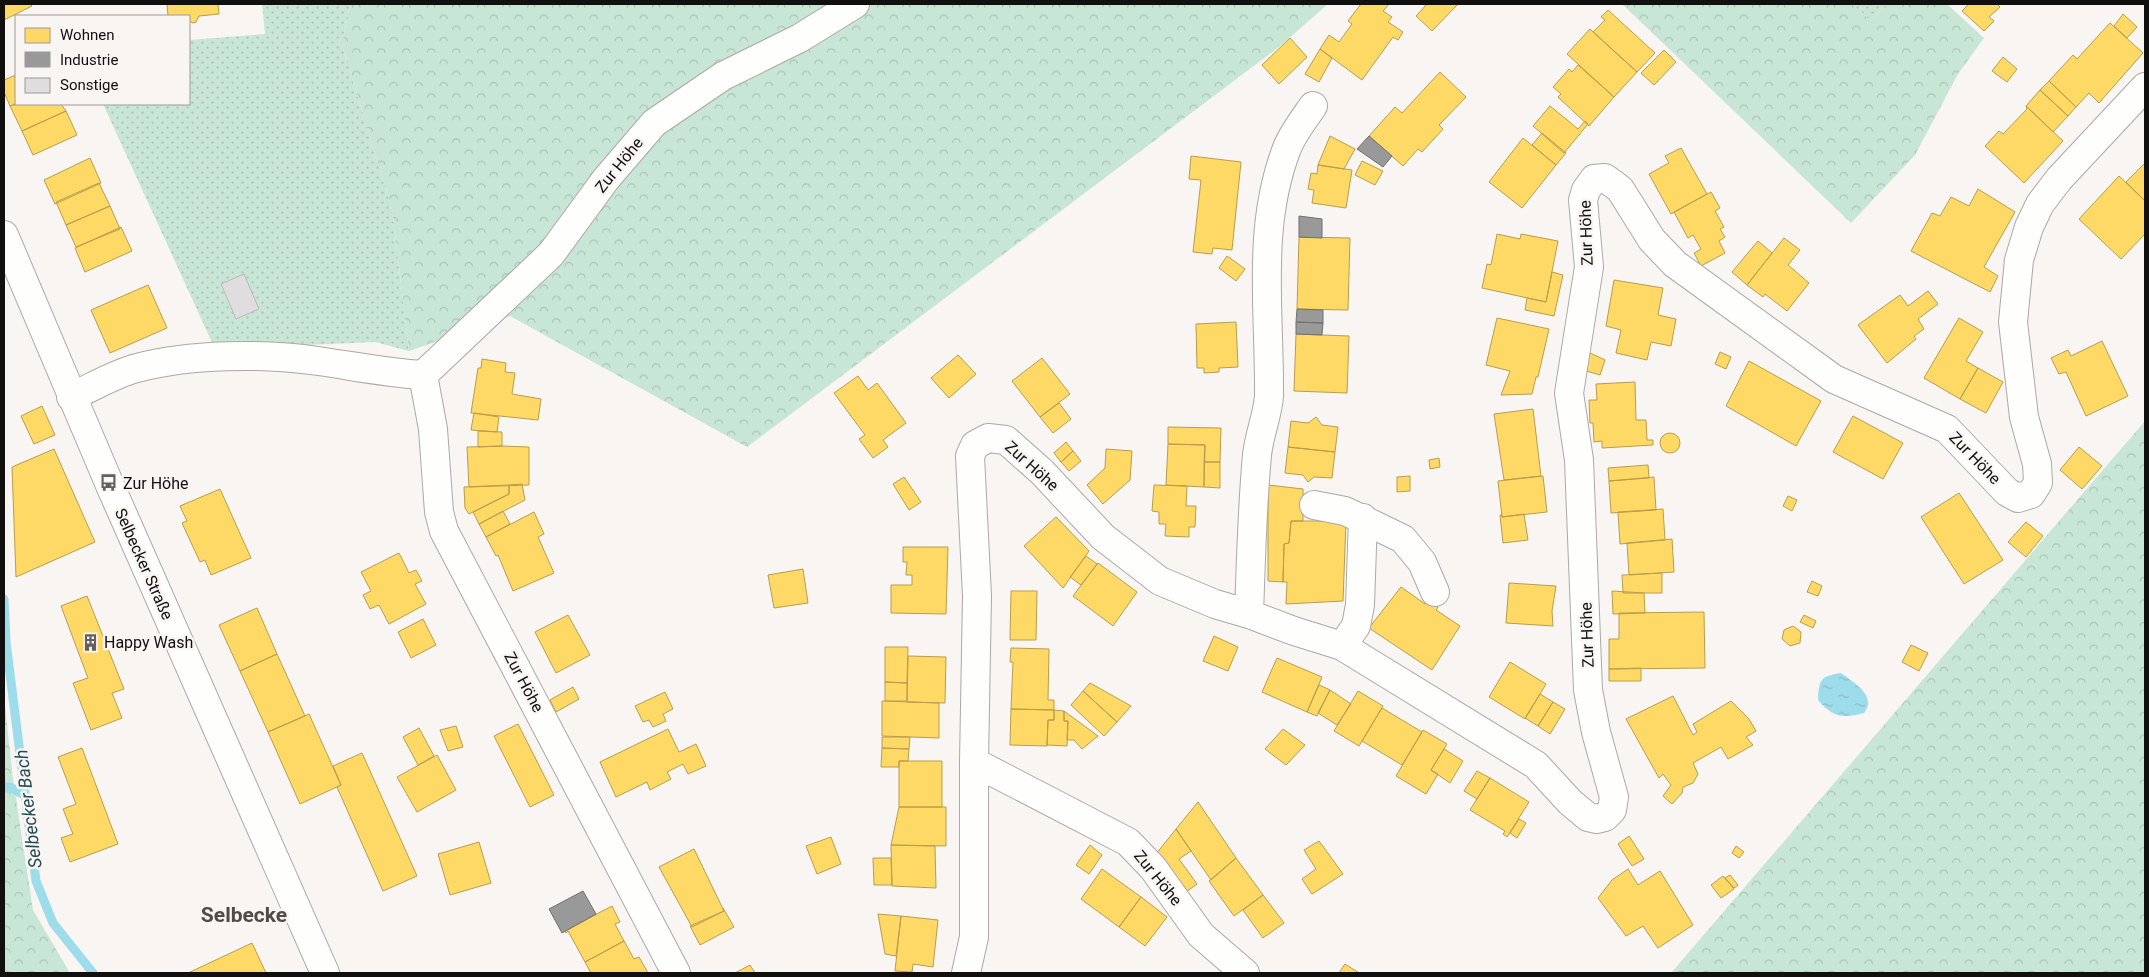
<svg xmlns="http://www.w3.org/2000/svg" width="2149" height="977" font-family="Roboto,sans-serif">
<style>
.grass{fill:url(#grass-dots)}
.forest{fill:url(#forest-crowns)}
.water{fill:url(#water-ripples)}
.homes{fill:#ffd966;stroke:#b89d4c}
.industry{fill:#999;stroke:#707070}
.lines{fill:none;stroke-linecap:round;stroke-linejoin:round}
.stream{stroke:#9ddceb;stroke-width:9}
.building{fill:#dfdddd;stroke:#bab8b9}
.minor-casing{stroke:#aaa9a7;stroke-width:30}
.major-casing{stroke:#aaa9a7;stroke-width:30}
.minor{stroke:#fefefd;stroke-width:28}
.major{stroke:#fefefd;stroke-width:28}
.labels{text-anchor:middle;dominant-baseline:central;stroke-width:5;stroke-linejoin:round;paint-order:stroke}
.street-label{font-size:16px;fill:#11100f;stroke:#f9f5f2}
.poi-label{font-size:16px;fill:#11100f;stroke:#f9f5f2;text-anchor:start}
.water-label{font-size:18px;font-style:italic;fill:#234c56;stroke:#f9f5f2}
.district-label{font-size:21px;font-weight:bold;fill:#4e4b49;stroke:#f9f5f2}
</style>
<defs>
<pattern id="grass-dots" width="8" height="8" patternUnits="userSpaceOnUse" patternTransform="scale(1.25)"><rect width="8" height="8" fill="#c8e6d6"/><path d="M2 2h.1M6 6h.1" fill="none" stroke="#abc4b6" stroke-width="1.8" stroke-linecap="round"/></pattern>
<pattern id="forest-crowns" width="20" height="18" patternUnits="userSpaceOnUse" patternTransform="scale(1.25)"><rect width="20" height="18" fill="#c8e6d6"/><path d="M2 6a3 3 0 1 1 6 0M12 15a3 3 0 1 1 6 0" fill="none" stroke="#abc4b6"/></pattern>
<pattern id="water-ripples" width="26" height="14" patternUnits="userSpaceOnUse" patternTransform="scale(1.25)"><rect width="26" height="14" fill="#9ddceb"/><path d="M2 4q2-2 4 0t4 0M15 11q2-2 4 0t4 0" fill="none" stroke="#86bcc8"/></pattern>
</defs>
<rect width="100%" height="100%" fill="#f8f5f3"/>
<!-- grass -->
<path class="grass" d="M262 4H350L342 45 392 209 409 351 375 342 215 349 103 104H189V40L265 34Z
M1852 4H1886L1871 21Z"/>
<!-- forest -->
<path class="forest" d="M350 4H1328L1279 47 747 447 510 316 409 351 392 209 342 45Z
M1622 4H1852L1871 21 1886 4H1947L1984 38 1958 74 1915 155 1851 223Z
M2145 421V973H1671Z
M4 696 13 779 33 910 70 973H4Z"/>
<!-- water -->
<path class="water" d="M1841 673C1853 682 1878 696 1864 713 1843 719 1832 717 1818 700 1819 680 1820 676 1841 673Z"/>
<!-- homes -->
<path class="homes" d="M4 4H30L32 6 4 20Z
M167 4H218L219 14 199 16 196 22 193 23 189 21V16H168Z
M1361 4H1389L1383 11 1392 17 1388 22 1403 32 1398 40 1393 37 1362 80 1320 49 1329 35 1339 42 1352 24 1348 21Z
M1427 4H1458L1432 31 1416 16Z
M1969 4H1997L2000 7 1989 17 1994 21 1984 31 1962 11Z
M1608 10 1655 53 1637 72 1593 32 1605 20 1601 17Z
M2123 14 2137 27 2127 38 2114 26Z
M2110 23 2143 53 2099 103 2089 93 2076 107 2049 81 2073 55 2077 59Z
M1590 29 1637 72 1614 97 1567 54Z
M1290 38 1307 57 1279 84 1262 65Z
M1320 49 1332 58 1319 82 1305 74Z
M1664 50 1676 62 1654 85 1641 73Z
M2003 57 2017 69 2007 82 1992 71Z
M1578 65 1614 97 1589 126 1558 97 1561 94 1553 87 1569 69 1572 72Z
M1440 72 1466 97 1439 125 1443 129 1422 152 1418 149 1403 166 1369 136 1395 107 1402 113Z
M16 75V104L10 106 4 92V80Z
M2049 81 2076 107 2068 116 2040 90Z
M2040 90 2068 116 2053 132 2026 106Z
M16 104H61L66 111 22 131 10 106Z
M1550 106 1578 129 1585 121 1588 124 1564 153 1533 126Z
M2026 106 2063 141 2024 183 1985 146 1999 131 2003 134 2027 109Z
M66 111 77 135 33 155 22 131Z
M1542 133 1566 153 1556 165 1532 145Z
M1330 136 1355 149 1344 169 1318 165Z
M1523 138 1556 165 1522 208 1489 182Z
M1681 148 1707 194 1671 214 1649 174 1669 163 1665 156Z
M1191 156 1241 162 1232 250 1213 248 1212 254 1193 252 1201 180 1189 179Z
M90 158 101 183 55 204 44 180Z
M1362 161 1383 171 1375 185 1355 175Z
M2145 163V201L2126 182Z
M1318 165 1352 170 1346 208 1312 203 1314 190 1308 189 1311 173 1317 174Z
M2119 176 2145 201V234L2121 259 2079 219Z
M99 183 110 206 66 225 56 202Z
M1978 189 2015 212 1984 267 1998 276 1990 292 1911 251 1932 213 1940 216 1951 197 1969 206Z
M1711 192 1720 208 1715 211 1724 227 1720 229 1725 237 1719 241 1725 253 1701 266 1694 253 1701 249 1693 235 1688 238 1674 212Z
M110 206 120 229 76 247 66 225Z
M121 227 132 251 85 272 75 248Z
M1497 234 1520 239 1521 234 1558 241 1546 302 1482 288 1487 264 1491 265Z
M1299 237 1350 238 1348 310 1297 309Z
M1784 238 1800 250 1788 265 1809 283 1787 311 1765 294 1763 297 1747 285Z
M1758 241 1772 253 1747 285 1732 272Z
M1227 256 1245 269 1236 281 1219 268Z
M1552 272 1563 275 1554 316 1525 310 1527 298 1546 302Z
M1614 280 1663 288 1658 315 1676 319 1671 346 1651 342 1647 360 1616 353 1621 330 1606 326Z
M148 285 167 328 110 353 91 310Z
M1928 291 1938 304 1918 319 1924 329 1914 336 1916 339 1887 363 1858 325 1900 295 1908 306Z
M1497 318 1549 329 1538 377H1536L1532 394 1501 395 1510 371 1486 365Z
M1959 318 1983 332 1966 361 1978 368 1960 399 1924 378Z
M1236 322 1238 367 1219 368V372L1204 373V368H1197L1196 324Z
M1296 334 1349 336 1347 393 1294 391Z
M2102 341 2128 396 2086 416 2066 372 2059 374 2051 358 2068 350 2071 356Z
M1720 352 1731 357 1726 369 1715 364Z
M1590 353 1605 360 1600 375 1583 370Z
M958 355 976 374 949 398 931 378Z
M1042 358 1070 394 1040 417 1012 381Z
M482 359 506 363 505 372 515 373 512 394 541 399 538 420 471 413 478 368H481Z
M1749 361 1821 401 1796 446 1726 406Z
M1978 368 2003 382 1986 413 1960 399Z
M858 376 868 390 877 383 906 423 883 440 888 447 873 458 859 439 865 435 834 393Z
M1635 382 1636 420H1646L1647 440H1653V445L1602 448V441L1594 442 1593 423H1590L1589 400H1597L1596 384Z
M1059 403 1071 419 1053 433 1040 417Z
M42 406 55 435 34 444 21 416Z
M1533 409 1541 476 1504 480 1494 414Z
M474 413 499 417 497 432 471 430Z
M1853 416 1903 443 1883 479 1833 452Z
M1316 417 1322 425 1338 427 1335 452 1288 447 1291 421 1308 423Z
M1168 427 1221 428 1220 462H1204L1205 445 1168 444Z
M478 431 502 432V446L478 447Z
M1660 443a10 10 0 1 1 20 0a10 10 0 1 1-20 0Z
M1066 442 1073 451 1061 462 1054 453Z
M1168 444 1205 445 1204 487 1166 485Z
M502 446 529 447V485L469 487 467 447Z
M1288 447 1335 452 1332 478 1314 477 1308 482 1303 475 1285 473Z
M2079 447 2102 466 2082 489 2060 470Z
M54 449 95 542 16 577 12 467Z
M1106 449 1132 451 1130 480 1103 504 1087 485 1105 468Z
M1073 451 1081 461 1069 471 1061 462Z
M1439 458 1440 467 1430 469 1429 460Z
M1204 462H1220V488L1204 487Z
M1648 465 1649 478 1609 481 1608 468Z
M1410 476V491L1397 492V477Z
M1543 476 1547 512 1502 517 1498 481Z
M904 477 921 502 909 510 893 484Z
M1654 477 1656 510 1611 513 1609 481Z
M522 484 525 500 479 524 473 512 509 494V485Z
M509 485V494L469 514 465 508 464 487Z
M1154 485 1187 486 1186 506H1196L1195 527H1189V537L1165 536 1166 524H1159V512L1152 511Z
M1268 485 1303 489V521H1291L1289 543 1284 544 1283 582 1268 581Z
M220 489 251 558 211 575 205 560 200 562 182 523 187 521 180 506Z
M1959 493 2003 560 1964 584 1921 517Z
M1788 496 1797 500 1792 511 1783 506Z
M1663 509 1665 540 1620 544 1618 512Z
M503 511 510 524 486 537 479 524Z
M534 512 544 534 538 537 554 573 513 591 498 555 496 556 486 537Z
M1524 514 1528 540 1503 543 1500 515H1502V517Z
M1056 517 1089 551 1063 588 1024 546Z
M1291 521H1346L1343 601 1286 604 1287 582H1283L1284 544 1289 543Z
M2026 522 2043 536 2026 557 2008 542Z
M1672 539 1674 572 1629 575 1627 543Z
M903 547H948L946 614 891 613V585H912V575H906L907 562H903Z
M399 553 409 573 416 570 422 581 415 584 426 604 389 624 379 605 370 609 363 595 371 591 361 572Z
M1086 556 1097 564 1081 585 1070 577Z
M1098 563 1137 592 1113 626 1073 596Z
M803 569 808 603 774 608 768 575Z
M1662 573V593H1623L1622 575Z
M1812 581 1822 586 1818 596 1807 592Z
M1509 583 1556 586 1552 611 1553 626 1506 623Z
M1401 587 1425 604 1427 600 1438 607 1436 610 1460 626 1432 670 1369 628Z
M1011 591H1037L1036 640H1010Z
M1612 591 1644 593 1645 613 1613 614Z
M87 596 124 689 112 693 122 718 91 730 73 683 88 678 61 606Z
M257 608 277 654 240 671 219 625Z
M1704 612 1705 668 1609 669V639H1619V613Z
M568 615 590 655 556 673 535 632Z
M1804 615 1816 621 1813 628 1800 622Z
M423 619 436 645 411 658 398 632Z
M1793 626 1801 632 1800 643 1790 646 1782 639 1784 630Z
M1214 636 1238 647 1228 671 1203 661Z
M1911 645 1928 653 1919 671 1902 662Z
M885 647H908L907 683 885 682Z
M1011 648 1049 649 1048 700H1054V710L1011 709 1013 662H1010Z
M277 654 305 716 268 732 240 671Z
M908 656 946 657 945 703 907 702Z
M1277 658 1322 677 1307 712 1262 692Z
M1510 662 1546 684 1525 719 1489 697Z
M1641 668V681H1609V669Z
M885 682 907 683V701H885Z
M1090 683 1131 706 1117 722 1083 691Z
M1319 685 1330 690 1317 716 1307 712Z
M573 687 579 699 556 712 550 700Z
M1330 690 1351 704 1337 725 1318 713Z
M1083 691 1117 722 1104 736 1071 705Z
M1358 691 1383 706 1359 746 1334 731Z
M665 692 673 709 663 714 666 721 653 727 649 720 643 722 635 706Z
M1540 694 1553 702 1538 726 1525 718Z
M1673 696 1693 735 1697 732 1693 724 1731 701 1749 719 1756 731 1746 737 1753 745 1728 759 1721 747 1693 763 1698 774 1693 783 1683 787 1682 793 1672 804 1663 796 1671 785 1663 774 1659 778 1626 719Z
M882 701 939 703V738L882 736Z
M1553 702 1565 709 1550 734 1538 726Z
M1382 708 1422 732 1402 765 1362 741Z
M1011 709 1054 710V720H1048L1047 746 1010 745Z
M1054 710 1064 711V721H1068L1067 746 1047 745 1048 720H1054Z
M1064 711 1098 736 1082 749 1074 740H1067L1068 721H1064Z
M309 714 341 785 300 804 268 732Z
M518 724 554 795 530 807 494 736Z
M456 726 463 747 448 751 440 730Z
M419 728 434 756 418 765 403 737Z
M668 729 679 752 696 744 706 766 688 774 683 764 667 772 671 779 650 790 647 782 616 797 600 762Z
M1283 729 1305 745 1286 765 1265 749Z
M1423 730 1447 744 1431 770 1438 774 1426 794 1396 776Z
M882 737H910L909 749 882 748Z
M82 748 118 844 70 862 61 838 73 834 63 809 76 804 58 757Z
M882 748 909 749 908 761H899V767H881Z
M1444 749 1463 761 1450 783 1431 770Z
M362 753 417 876 383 891 337 787 341 785 333 766Z
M437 755 456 790 417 812 397 777Z
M899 761H942V807H899Z
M1477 771 1490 778 1477 799 1464 791Z
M1490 778 1529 802 1507 837 1503 834 1505 831 1470 810Z
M1198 802 1236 858 1211 880 1176 829Z
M899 807H946V846L891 845Z
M1519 819 1526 823 1517 838 1510 833Z
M1176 829 1191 851 1179 859 1197 884 1186 892 1156 854Z
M1629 836 1644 859 1632 866 1618 844Z
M831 837 841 864 817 874 806 846Z
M1319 841 1343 874 1312 894 1302 879 1316 869 1304 850Z
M479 842 491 883 450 895 438 854Z
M891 845 935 846 936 888 892 886Z
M1090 845 1102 855 1089 874 1076 865Z
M1736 846 1744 852 1739 858 1732 853Z
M694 849 724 911 692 927 659 867Z
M873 858H891L892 885H874Z
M1236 858 1263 895 1234 916 1209 881Z
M1102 869 1141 897 1119 927 1081 899Z
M1628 869 1638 885 1660 871 1693 925 1658 948 1643 926 1626 936 1598 898 1612 880Z
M1730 875 1738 885 1734 888 1725 878Z
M1723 876 1734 889 1721 898 1711 885Z
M1263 895 1284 923 1263 938 1243 910Z
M1141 897 1167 917 1145 946 1119 927Z
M612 906 620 922 615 924 624 941 585 962 568 931 566 933 565 931Z
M723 908 734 927 700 945 690 926 724 911Z
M878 914 901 916 896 956 885 954Z
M901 916 938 920 933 967 913 964 912 972 895 971Z
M624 941 634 959 639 957 648 973H591L585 962Z
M252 943 266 973H188Z
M1345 964 1359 973H1339Z
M750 965 755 973H735Z"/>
<!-- industry -->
<path class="industry" d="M1369 136 1392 156 1383 167 1357 149Z
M1299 216 1322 219V238L1299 237Z
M1297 309 1323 310V323L1296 322Z
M1296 322 1323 323 1322 335 1296 334Z
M583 891 596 914 562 933 549 909Z"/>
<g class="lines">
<!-- stream -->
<path class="stream" d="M4 599 6 642 36 881 53 923 93 973
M4 787H10L26 796"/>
</g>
<!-- building -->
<path class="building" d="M244 274 259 309 236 319 221 284Z"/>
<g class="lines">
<defs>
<path id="minor" d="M423 375 433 429 439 512 444 531 676 973
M71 397C93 387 114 374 137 368 189 354 264 353 318 361 353 366 388 373 423 375L551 254 606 179 654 123 723 76 800 38 855 4
M1314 505 1345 511 1403 539 1422 562 1435 592
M1249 614C1251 561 1252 508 1257 455 1259 435 1268 414 1269 396 1270 312 1256 228 1287 148 1293 133 1304 119 1313 106
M1342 646 1356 626 1360 605 1363 518
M974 762 1128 842 1153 868 1201 935 1245 973
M966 973 974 937V762L977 596 970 456 975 445 988 438 1006 440 1042 472 1103 537 1160 581 1215 604 1249 614 1294 631 1342 646 1536 765 1570 802 1588 817 1597 819 1605 817 1612 810 1614 797 1596 732 1588 690 1579 460 1569 393 1589 267 1583 200 1586 190 1594 179 1605 178 1620 189 1652 240 1675 264 1834 379 1947 429 2007 492 2018 498 2031 494 2038 483 2037 464 2024 417 2013 322 2019 260 2029 227 2040 204 2059 179 2145 87"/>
<path id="major" d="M4 235 109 483 325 973"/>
</defs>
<!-- minor casing -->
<use href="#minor" class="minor-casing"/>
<!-- major casing -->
<use href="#major" class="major-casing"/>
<!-- minor -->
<use href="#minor" class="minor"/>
<!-- major -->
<use href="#major" class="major"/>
</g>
<!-- icons -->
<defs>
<symbol id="bus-bare" viewBox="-9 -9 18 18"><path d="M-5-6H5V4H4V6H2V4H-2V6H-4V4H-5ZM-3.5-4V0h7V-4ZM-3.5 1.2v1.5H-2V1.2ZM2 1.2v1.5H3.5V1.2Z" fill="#62605f" stroke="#f9f5f2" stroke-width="2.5" paint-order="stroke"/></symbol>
<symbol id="building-bare" viewBox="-9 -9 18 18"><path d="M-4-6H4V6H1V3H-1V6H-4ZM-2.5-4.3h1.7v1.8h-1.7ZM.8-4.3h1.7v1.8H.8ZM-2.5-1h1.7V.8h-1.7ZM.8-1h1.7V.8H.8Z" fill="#62605f" stroke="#f9f5f2" stroke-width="2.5" paint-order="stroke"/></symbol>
</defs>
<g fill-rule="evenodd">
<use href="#bus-bare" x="96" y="470" width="25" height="25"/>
<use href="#building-bare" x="78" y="630" width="25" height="25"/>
</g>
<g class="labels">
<!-- street labels -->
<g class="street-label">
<text transform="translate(619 165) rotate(-51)">Zur Höhe</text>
<text transform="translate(1586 233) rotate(-92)">Zur Höhe</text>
<text transform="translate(1975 458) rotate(46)">Zur Höhe</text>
<text transform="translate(1032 466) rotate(42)">Zur Höhe</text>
<text transform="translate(144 564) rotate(66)">Selbecker Straße</text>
<text transform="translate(1587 635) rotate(-92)">Zur Höhe</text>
<text transform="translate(524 682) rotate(62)">Zur Höhe</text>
<text transform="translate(1158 878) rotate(51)">Zur Höhe</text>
</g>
<!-- poi labels -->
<g class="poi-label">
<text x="123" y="483">Zur Höhe</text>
<text x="104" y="642">Happy Wash</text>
</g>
<!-- water labels -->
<g class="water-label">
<text transform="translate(28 809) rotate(-97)">Selbecker Bach</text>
</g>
<!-- district labels -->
<g class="district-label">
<text x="244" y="915">Selbecke</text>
</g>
</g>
<!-- border -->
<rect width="2149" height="977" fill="none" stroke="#11100f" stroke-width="10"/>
<!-- legend -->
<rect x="15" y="15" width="175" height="90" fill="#f9f5f2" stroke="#9c9997"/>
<rect x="25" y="28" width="25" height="15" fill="#ffd966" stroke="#9c9997"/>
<text x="60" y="40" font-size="15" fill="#11100f">Wohnen</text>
<rect x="25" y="52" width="25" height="15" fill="#999999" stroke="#9c9997"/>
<text x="60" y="65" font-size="15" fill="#11100f">Industrie</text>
<rect x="25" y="78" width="25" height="15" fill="#dfdddd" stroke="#9c9997"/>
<text x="60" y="90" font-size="15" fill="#11100f">Sonstige</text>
</svg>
